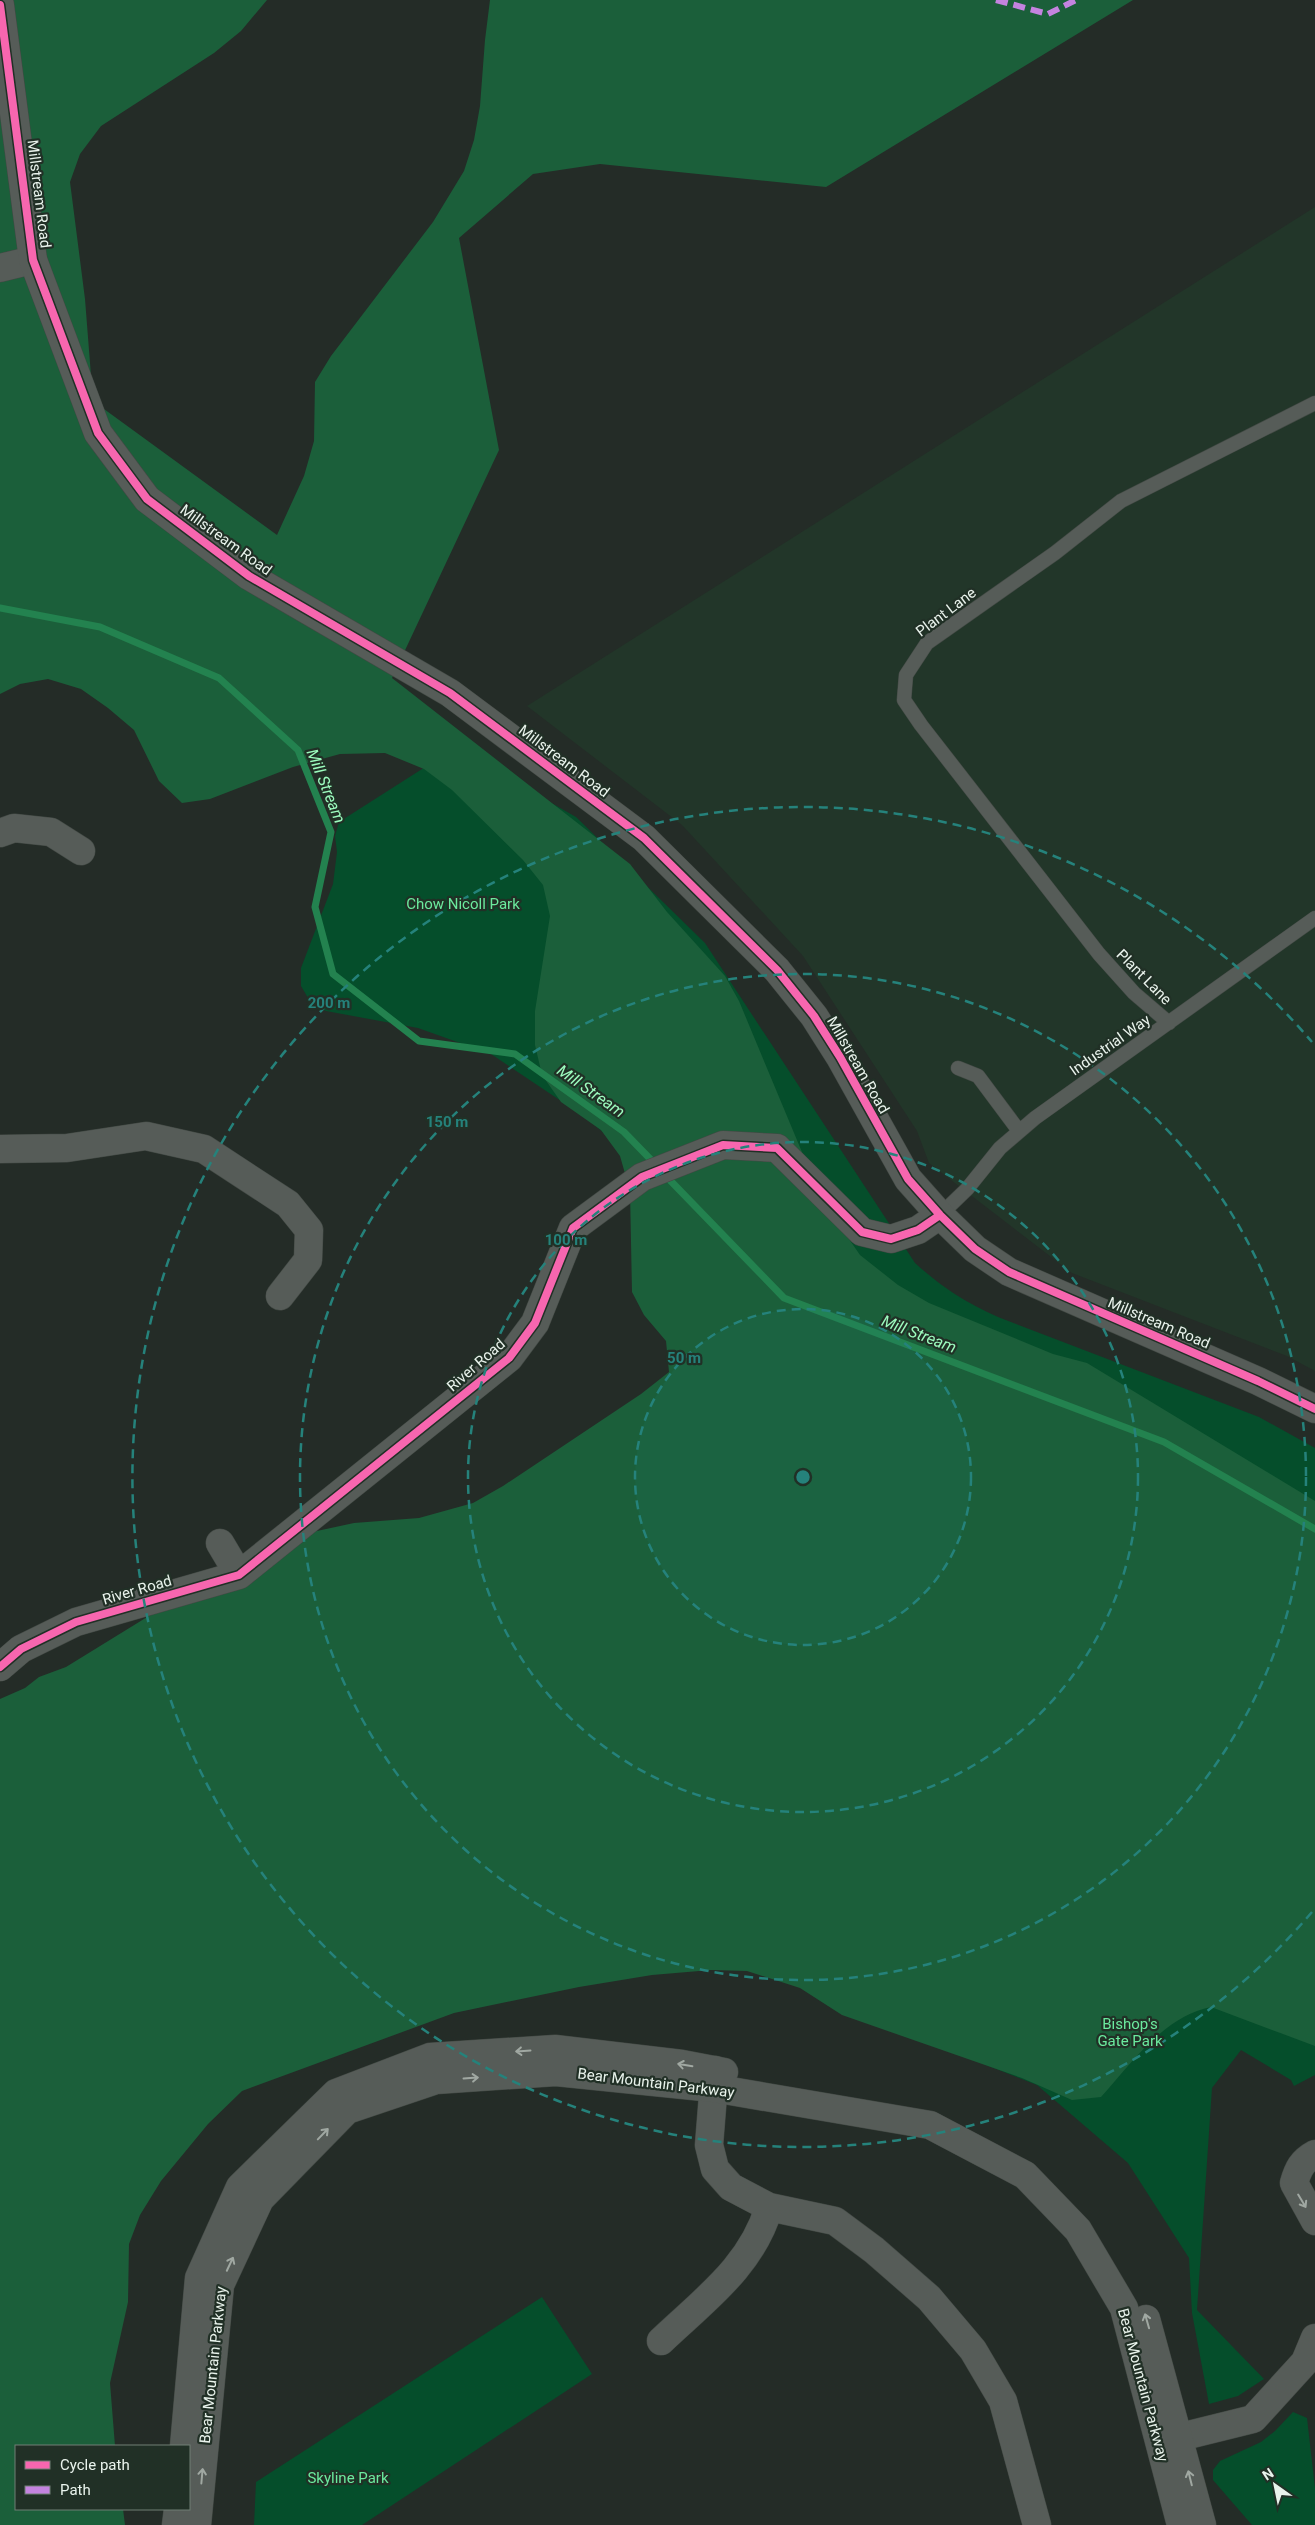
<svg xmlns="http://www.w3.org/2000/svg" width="1315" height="2525" font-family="Roboto,sans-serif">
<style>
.built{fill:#223629}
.green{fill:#054e2b}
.forest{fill:#1b5f3a}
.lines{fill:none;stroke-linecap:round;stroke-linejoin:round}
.stream{stroke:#23824f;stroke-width:7}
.lane-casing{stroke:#424944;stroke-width:15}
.street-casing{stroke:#424944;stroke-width:29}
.secondary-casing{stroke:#424944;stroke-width:29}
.lane{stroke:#565c58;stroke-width:14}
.street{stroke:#565c58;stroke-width:28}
.secondary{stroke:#565c58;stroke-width:28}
.quiet{stroke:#c483df;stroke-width:6;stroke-dasharray:12 6;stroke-linecap:butt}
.cycleway-casing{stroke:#213026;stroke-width:11}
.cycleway{stroke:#f766af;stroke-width:8}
.oneway{stroke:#a0a8a2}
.ring{fill:none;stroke:#25827b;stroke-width:2.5;stroke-dasharray:9 6}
.labels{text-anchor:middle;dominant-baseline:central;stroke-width:4.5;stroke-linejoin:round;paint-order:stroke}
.street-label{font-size:15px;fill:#e9f3ec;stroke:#213026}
.park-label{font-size:15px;fill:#6bea9e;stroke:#213026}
.water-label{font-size:16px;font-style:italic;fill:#9dfcbf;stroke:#213026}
.centre{fill:#25827b;stroke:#213026;stroke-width:2.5}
.ring-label{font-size:15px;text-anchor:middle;font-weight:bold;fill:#25827b;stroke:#213026;stroke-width:4.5;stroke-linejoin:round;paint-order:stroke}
</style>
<rect width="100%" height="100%" fill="#242c27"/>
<!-- built -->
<path class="built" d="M1315 207V1371L1287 1356 1072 1273 929 1163 917 1131 803 956 682 825 527 706Z"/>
<!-- green -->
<path class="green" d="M455 748 576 817 705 943 915 1263C943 1288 963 1301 998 1317L1259 1417 1315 1448V1579L641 1164 585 1117 491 1054 418 1028 326 1011 311 1003 301 986V968L333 884 337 852 335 836 339 822Z
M1315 1795V2075L1294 2086 1291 2080 1241 2050 1212 2088 1197 2310 1264 2379 1238 2396 1209 2404 1192 2313 1189 2258 1128 2163 1037 2085 930 2043Z
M542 2297 592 2374 362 2525H254L256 2482Z
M1293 2412 1307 2418 1315 2488V2525H1252L1213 2480V2470L1220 2461 1261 2442 1275 2431Z"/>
<!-- forest -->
<path class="forest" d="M0 0H267L241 31 214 53 101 126 80 154 70 182 85 299 93 401 277 535 304 476 314 441 315 382 331 356 433 222 464 171 474 140 480 106 485 40 490 0H1133L826 187 600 164 533 174 459 238 499 450 392 678 630 864 667 912 725 976 739 1001 822 1200 860 1255 898 1285 929 1303 1053 1354 1087 1363 1315 1501V2046L1211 2007C1164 2016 1131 2064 1101 2097L1072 2100 1022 2078 842 2015 800 1988 747 1971 711 1970 652 1975 579 1987 454 2013 242 2091 208 2124 161 2181 140 2215 129 2244 128 2302 110 2383 115 2446H16V2509H123L125 2525H0V1699L25 1688 39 1677 66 1667 204 1582 289 1537 354 1523 419 1518 473 1503 503 1486 641 1394 669 1372 666 1341 644 1315 632 1292 630 1191 620 1156 601 1130 561 1102 542 1075 535 1045V1011L550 916 543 885 523 860 452 790 424 769 385 753 340 754 293 767 210 799 182 803 159 781 134 730 108 708 81 689 48 679 20 684 0 694Z"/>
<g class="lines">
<!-- stream -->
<path class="stream" d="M0 608 100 627 219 678 298 750 331 832 315 907 333 974 419 1041 515 1054 624 1132 657 1166
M664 1174 784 1298 1164 1442 1315 1529"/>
<defs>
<path id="lane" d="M1169 1023 1134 993 1099 954 921 725 904 700 906 675 927 643 1055 553 1121 501 1315 403
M958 1068 978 1076 1019 1131
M940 1215 967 1189 1000 1148 1035 1118 1315 918"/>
<path id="street" d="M0 268 33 260
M0 833 14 828 51 832 81 851
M0 1149 67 1148 146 1136 204 1149 288 1204 309 1230 308 1260 280 1296
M220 1543 239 1575
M0 1667 21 1649 76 1622 239 1575 509 1358 535 1323 573 1228 642 1177 723 1145 777 1148 862 1232 891 1239 918 1230 940 1215
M715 2070 709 2145 715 2169 731 2187 769 2207 835 2221 874 2250 929 2298 973 2350 1003 2401 1037 2525
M1315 2154C1302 2161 1298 2169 1294 2183L1315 2221
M661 2341C704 2300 752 2266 769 2207
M1160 2442 1253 2419 1305 2362 1315 2338"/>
<path id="secondary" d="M0 5 33 260 98 433 147 499 249 576 450 693 644 838 777 970 814 1016 840 1057 908 1179 940 1215 975 1249 1009 1272 1258 1381 1315 1409
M1146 2319 1202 2525
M184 2446 199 2278 240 2187 336 2093 430 2057 555 2049 682 2064 724 2072
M176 2525 178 2509
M197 2525 220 2285 260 2199 347 2110 436 2080 556 2072 713 2088 930 2125 1025 2175 1078 2230 1124 2308 1181 2525"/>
</defs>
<!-- lane casing -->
<use href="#lane" class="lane-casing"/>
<!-- street casing -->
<use href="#street" class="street-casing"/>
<!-- secondary casing -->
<use href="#secondary" class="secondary-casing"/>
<!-- lane -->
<use href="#lane" class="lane"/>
<!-- street -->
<use href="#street" class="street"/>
<!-- secondary -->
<use href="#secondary" class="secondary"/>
<!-- quiet -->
<path class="quiet" d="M996 0 1048 14 1076 0"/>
<defs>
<path id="cycleway" d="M0 5 33 260 98 433 147 499 249 576 450 693 644 838 777 970 814 1016 840 1057 908 1179 940 1215 975 1249 1009 1272 1258 1381 1315 1409
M0 1667 21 1649 76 1622 239 1575 509 1358 535 1323 573 1228 642 1177 723 1145 777 1148 862 1232 891 1239 918 1230 940 1215"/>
</defs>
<!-- cycleway casing -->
<use href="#cycleway" class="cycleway-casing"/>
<!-- cycleway -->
<use href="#cycleway" class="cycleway"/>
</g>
<!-- one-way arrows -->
<defs><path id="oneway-shaft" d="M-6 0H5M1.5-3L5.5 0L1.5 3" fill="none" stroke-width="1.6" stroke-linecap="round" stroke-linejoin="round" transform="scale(1.25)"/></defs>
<g class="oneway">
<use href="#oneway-shaft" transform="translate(523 2051) rotate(176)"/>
<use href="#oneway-shaft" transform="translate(685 2065) rotate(-171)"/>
<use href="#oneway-shaft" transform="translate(471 2078) rotate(-4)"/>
<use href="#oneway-shaft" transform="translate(323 2134) rotate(-46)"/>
<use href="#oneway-shaft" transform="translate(1302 2201) rotate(59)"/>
<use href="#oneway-shaft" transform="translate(230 2264) rotate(-65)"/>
<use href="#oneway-shaft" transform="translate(1147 2321) rotate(-106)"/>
<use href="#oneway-shaft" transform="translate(202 2476) rotate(-85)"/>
<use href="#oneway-shaft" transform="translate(1190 2478) rotate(-104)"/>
</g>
<!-- distance rings -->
<circle cx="803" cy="1477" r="168" fill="#25827b" fill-opacity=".12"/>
<g class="ring">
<circle cx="803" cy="1477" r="168"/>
<circle cx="803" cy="1477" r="335"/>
<circle cx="803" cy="1477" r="503"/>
<path d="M1312 1912A670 670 0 1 1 1312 1042"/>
</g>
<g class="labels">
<!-- street labels -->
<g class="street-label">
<text transform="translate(39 194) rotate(83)">Millstream Road</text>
<text transform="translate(226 540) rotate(36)">Millstream Road</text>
<text transform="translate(946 612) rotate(-37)">Plant Lane</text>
<text transform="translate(564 761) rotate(37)">Millstream Road</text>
<text transform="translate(1144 977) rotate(45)">Plant Lane</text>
<text transform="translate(1110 1045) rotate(-35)">Industrial Way</text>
<text transform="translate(858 1065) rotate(60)">Millstream Road</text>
<text transform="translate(1159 1323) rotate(23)">Millstream Road</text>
<text transform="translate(476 1365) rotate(-41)">River Road</text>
<text transform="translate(137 1590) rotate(-16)">River Road</text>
<text transform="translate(656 2083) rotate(7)">Bear Mountain Parkway</text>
<text transform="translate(213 2365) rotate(-84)">Bear Mountain Parkway</text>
<text transform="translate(1143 2385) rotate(75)">Bear Mountain Parkway</text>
</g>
<!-- park labels -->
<g class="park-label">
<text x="463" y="904">Chow Nicoll Park</text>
<text x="1130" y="2024">Bishop's<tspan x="1130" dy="17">Gate Park</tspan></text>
<text x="348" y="2478">Skyline Park</text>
</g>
<!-- water labels -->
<g class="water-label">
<text transform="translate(326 786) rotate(68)">Mill Stream</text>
<text transform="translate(591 1091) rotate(35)">Mill Stream</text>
<text transform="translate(919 1334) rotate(21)">Mill Stream</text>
</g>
</g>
<circle cx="803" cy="1477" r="8" class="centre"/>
<g class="ring-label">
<text x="329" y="1008">200 m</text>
<text x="447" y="1127">150 m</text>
<text x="566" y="1245">100 m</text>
<text x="684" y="1363">50 m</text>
</g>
<!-- legend -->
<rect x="15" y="2445" width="175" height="65" fill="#213026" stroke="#717e75"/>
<rect x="25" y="2461" width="25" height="8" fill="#f766af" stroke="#717e75"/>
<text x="60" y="2470" font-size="15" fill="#e9f3ec">Cycle path</text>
<rect x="25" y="2486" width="25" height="8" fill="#c483df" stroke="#717e75"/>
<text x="60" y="2495" font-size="15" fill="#e9f3ec">Path</text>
<!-- north arrow -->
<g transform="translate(1275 2485) rotate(327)" stroke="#213026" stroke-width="4" paint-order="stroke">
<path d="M0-4L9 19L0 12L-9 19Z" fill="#e9f3ec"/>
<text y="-8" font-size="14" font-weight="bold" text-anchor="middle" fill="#e9f3ec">N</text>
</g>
</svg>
